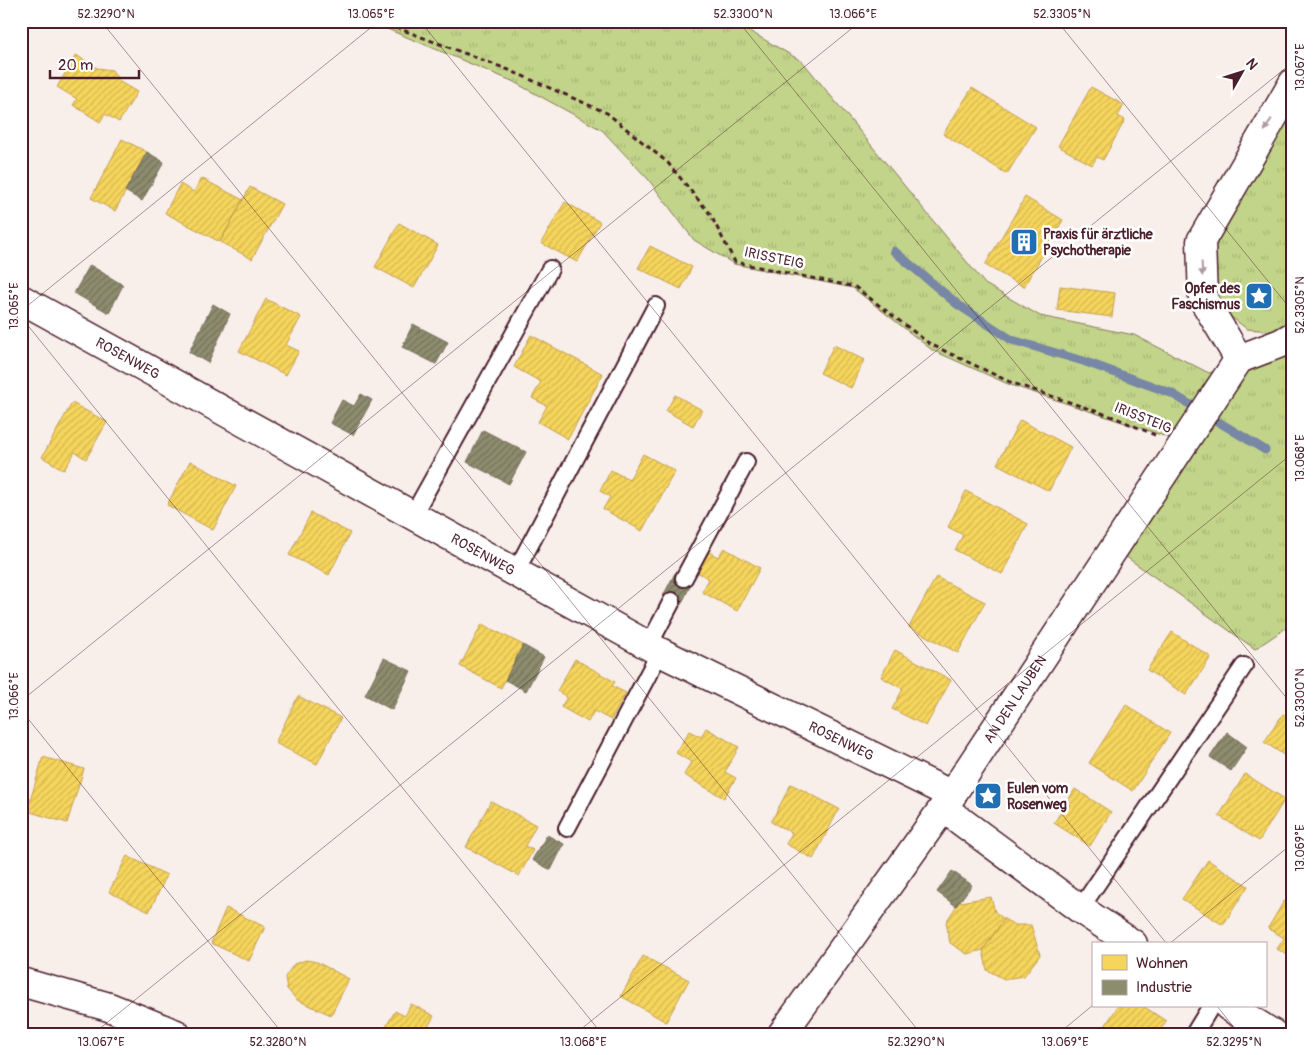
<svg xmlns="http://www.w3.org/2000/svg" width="1314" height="1055" font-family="Pangolin,sans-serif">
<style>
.park{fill:url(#park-tufts);stroke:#867a5a}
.homes{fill:url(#homes-hatch);stroke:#c29e4d}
.industry{fill:url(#industry-hatch);stroke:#786b5a}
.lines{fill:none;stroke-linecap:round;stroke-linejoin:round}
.stream{stroke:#7887a5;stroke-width:9}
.service-casing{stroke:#4a1f2b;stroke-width:20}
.minor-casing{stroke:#4a1f2b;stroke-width:31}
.path{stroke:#4a1f2b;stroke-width:3;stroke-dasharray:5 4;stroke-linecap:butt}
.service{stroke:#fff;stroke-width:16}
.minor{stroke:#fff;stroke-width:28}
.oneway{fill:#ae9aa0}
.ticks{fill:none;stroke:#4a1f2b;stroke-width:1;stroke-opacity:0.45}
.labels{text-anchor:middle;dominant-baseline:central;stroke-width:5;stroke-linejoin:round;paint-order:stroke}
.poi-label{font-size:14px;font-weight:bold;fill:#4a1f2b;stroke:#fff;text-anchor:start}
.street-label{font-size:14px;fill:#4a1f2b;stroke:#fff}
.neatline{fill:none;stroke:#4a1f2b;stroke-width:2}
.ticks-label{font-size:12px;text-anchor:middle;fill:#4a1f2b}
</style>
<defs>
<pattern id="park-tufts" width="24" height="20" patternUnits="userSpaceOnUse" patternTransform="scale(1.25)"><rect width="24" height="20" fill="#c2d489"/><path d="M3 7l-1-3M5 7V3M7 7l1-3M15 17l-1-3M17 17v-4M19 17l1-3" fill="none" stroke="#a8b676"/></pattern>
<pattern id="homes-hatch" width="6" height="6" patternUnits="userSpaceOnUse" patternTransform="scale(1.25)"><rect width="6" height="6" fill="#f6d55c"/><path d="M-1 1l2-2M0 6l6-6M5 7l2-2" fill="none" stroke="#d4b650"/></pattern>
<pattern id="industry-hatch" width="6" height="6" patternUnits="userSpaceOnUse" patternTransform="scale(1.25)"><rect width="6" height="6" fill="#8c8c6e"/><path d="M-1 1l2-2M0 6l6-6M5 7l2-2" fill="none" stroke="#74725b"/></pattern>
</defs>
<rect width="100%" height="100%" fill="#f8eeea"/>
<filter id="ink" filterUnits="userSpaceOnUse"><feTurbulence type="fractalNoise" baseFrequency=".02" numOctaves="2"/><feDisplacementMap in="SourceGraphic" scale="10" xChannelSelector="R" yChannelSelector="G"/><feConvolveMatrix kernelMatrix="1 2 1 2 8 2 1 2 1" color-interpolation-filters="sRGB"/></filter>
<g filter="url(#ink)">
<!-- park -->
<path class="park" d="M368 21H732L803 62 985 284 1040 316 1134 335 1209 373 1293 345V623L1255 649 1118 551 1194 446 1008 384 932 350 853 288 734 264 694 240 648 179 602 130 512 81Z
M1293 83V326L1284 332 1247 329 1222 310 1201 241Z"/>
<!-- homes -->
<path class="homes" d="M76 55 97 68 112 70 120 82 137 92 119 122 105 114 100 122 73 105 77 99 57 87Z
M1091 87 1124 105 1118 116 1125 120 1103 160 1097 157 1092 165 1058 146Z
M972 88 1036 127 1007 174 943 134Z
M122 139 147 152 115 211 91 198Z
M201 178 243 200 220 242 165 213 180 184 194 192Z
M250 187 282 204 252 259 220 242Z
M1025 197 1063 220 1024 287 985 265Z
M565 202 600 222 577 262 541 243Z
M399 223 438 245 414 288 375 267Z
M650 246 692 267 681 289 638 268Z
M1060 286 1115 293 1112 317 1057 310Z
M266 299 301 317 286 345 299 351 286 375 239 351Z
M531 335 603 374 568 439 538 422 547 406 532 398 541 382 514 367Z
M834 345 864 360 851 388 820 373Z
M675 395 702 410 693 426 666 411Z
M72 403 107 422 86 459 75 452 64 470 42 457Z
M1020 420 1071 447 1049 491 997 464Z
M643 454 675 471 642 531 603 509 610 497 600 491 611 470 629 480Z
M190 461 236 486 213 530 167 505Z
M966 491 1028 524 1002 574 955 550 963 535 948 527Z
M311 513 350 533 329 575 289 555Z
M724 548 760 568 737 611 702 592 709 579 697 572 709 552 718 557Z
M936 577 985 602 958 653 909 627Z
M482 624 523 645 501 688 460 666Z
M1172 632 1211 657 1186 695 1147 670Z
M895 650 951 680 926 726 892 709 903 689 881 677Z
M575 659 615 682 612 686 626 693 611 720 594 711 588 722 561 707 567 697 557 691Z
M298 696 341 718 317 764 275 743Z
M1126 705 1170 733 1133 791 1089 763Z
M1283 714 1291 719 1293 717V761L1264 742Z
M706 728 739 747 725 772 736 778 724 798 684 775 691 762 676 753 689 731 701 737Z
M43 757 84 769 67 823 27 811Z
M1245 774 1285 799 1259 841 1219 816Z
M791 784 839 809 813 859 786 844 792 833 771 822Z
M1075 789 1111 812 1090 846 1054 823Z
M491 801 536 825 525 846 533 850 519 876 466 847Z
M127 856 167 875 149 912 109 892Z
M1208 860 1248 886 1223 925 1182 899Z
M991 897 995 912 1004 919 983 950 967 954 950 943 946 922 959 902Z
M1284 901 1293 907V958L1277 949 1284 938 1268 928Z
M226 908 265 927 249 961 211 943Z
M1004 919 1015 925H1031L1040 955 1024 976 1004 979 987 970 983 950Z
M643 956 689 980 666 1022 621 996Z
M306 960 317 962 349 979 331 1015 297 1000 287 989 285 977 294 964Z
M411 1004 434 1016 424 1034H382L395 1011 405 1016Z
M1118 1006H1143L1166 1021 1158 1034H1100Z"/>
<!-- industry -->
<path class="industry" d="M147 152 164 162 142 201 125 191Z
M90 265 123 285 109 313 74 293Z
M213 304 230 314 208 363 189 352Z
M413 324 448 342 436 364 402 347Z
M361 394 372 400 353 435 330 423 342 400 354 406Z
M483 430 526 452 509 484 467 462Z
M675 573 692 582 681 605 663 596Z
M523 645 544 657 526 691 505 680Z
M384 658 411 671 392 710 365 695Z
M1227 732 1247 747 1231 771 1210 757Z
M547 835 564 844 551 870 532 860Z
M952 871 972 885 956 906 937 892Z"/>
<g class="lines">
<!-- stream -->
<path class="stream" d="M894 251 957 304 1012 340 1083 361 1171 393 1265 450"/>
<defs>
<path id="service" d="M413 515 550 269
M515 573 656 306
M684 578 746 462
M649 645 672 601
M567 828 660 652
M1080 909 1244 666
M1194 1034 1211 1006"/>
<g id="minor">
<path id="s1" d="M21 299 660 652 952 795"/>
<path d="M1239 359 1203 299 1201 241 1293 83"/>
<path d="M1239 359 1281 343 1293 336"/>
<path d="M943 808 1080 909 1133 944"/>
<path d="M21 982 109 1007 176 1034"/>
<path d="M1228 1006 1273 1034"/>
<path id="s2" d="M782 1034 943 808 1239 359"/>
</g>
</defs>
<!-- service casing -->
<use href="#service" class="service-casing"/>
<!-- minor casing -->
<use href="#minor" class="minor-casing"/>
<!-- path -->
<path class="path" d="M379 21 509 70 607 113 668 163 710 214 735 262 855 287 930 344 1010 382 1116 418 1155 435"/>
<!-- service -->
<use href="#service" class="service"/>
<!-- minor -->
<use href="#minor" class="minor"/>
</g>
<!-- one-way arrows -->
<defs><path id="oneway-solid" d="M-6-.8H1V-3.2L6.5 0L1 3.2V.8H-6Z" transform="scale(1.25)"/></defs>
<g class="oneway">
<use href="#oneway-solid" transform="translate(1268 125) rotate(120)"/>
<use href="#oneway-solid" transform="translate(1202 269) rotate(87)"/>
</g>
</g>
<!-- ticks -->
<path class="ticks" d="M101 21 921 1034M420 21 1167 944M738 21 1293 706M1057 21 1293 312M21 311 379 21M21 317 602 1034M21 701 861 21M21 710 283 1034M1169 944 1293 843M1217 1006 1239 1034M93 1034 1293 62M575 1034 1293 453M1058 1034 1093 1005"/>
<!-- icons -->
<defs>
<symbol id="building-square" viewBox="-11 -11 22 22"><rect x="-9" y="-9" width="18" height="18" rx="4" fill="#1f6fb2" stroke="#fff"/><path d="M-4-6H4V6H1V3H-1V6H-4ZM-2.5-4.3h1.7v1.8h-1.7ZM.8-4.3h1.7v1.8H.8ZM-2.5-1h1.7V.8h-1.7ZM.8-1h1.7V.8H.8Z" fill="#fff"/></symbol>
<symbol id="sight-square" viewBox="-11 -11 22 22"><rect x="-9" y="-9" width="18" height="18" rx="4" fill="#1f6fb2" stroke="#fff"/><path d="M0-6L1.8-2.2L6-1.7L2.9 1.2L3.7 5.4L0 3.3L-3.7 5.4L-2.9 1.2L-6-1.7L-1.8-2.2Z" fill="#fff"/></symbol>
</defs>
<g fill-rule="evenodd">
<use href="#building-square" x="1008" y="226" width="32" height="32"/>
<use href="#sight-square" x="1243" y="280" width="32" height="32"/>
<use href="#sight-square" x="972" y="780" width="32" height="32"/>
</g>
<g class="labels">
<!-- poi labels -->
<g class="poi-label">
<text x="1043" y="234">Praxis für ärztliche<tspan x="1043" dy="16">Psychotherapie</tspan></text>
<text x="1240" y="288" text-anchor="end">Opfer des<tspan x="1240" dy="16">Faschismus</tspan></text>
<text x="1007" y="788">Eulen vom<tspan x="1007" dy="16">Rosenweg</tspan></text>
</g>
<!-- street labels -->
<g class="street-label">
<text transform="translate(774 258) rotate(12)">IRISSTEIG</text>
<text stroke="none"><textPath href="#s1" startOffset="122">ROSENWEG</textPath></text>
<text transform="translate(1143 418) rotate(22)">IRISSTEIG</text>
<text stroke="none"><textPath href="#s1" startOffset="528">ROSENWEG</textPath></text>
<text stroke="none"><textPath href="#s2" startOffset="408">AN DEN LAUBEN</textPath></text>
<text stroke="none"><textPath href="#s1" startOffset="932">ROSENWEG</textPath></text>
</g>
</g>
<!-- margin -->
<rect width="1314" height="1055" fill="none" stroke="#fff" stroke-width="55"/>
<!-- legend -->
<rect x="1092" y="942" width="175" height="65" fill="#ffffff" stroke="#b7a5aa"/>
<rect x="1102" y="955" width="25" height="15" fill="#f6d55c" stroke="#b7a5aa"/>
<text x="1136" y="968" font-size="15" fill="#4a1f2b">Wohnen</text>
<rect x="1102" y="980" width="25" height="15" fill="#8c8c6e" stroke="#b7a5aa"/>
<text x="1136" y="992" font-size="15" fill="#4a1f2b">Industrie</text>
<!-- north arrow -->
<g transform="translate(1242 72) rotate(51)" stroke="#ffffff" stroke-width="4" paint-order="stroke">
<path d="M0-4L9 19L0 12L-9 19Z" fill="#4a1f2b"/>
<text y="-8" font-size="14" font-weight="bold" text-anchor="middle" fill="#4a1f2b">N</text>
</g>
<!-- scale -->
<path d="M50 70v8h89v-8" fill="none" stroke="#4a1f2b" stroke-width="2.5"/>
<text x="58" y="70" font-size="15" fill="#4a1f2b" stroke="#ffffff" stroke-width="4" paint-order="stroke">20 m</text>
<rect x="28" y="28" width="1258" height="1000" class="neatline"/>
<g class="ticks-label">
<text x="106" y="18">52.3290°N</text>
<text x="371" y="18">13.065°E</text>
<text x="743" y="18">52.3300°N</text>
<text x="853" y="18">13.066°E</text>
<text x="1062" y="18">52.3305°N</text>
<text transform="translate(1300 67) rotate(-90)" y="4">13.067°E</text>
<text transform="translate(1300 305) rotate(-90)" y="4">52.3305°N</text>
<text transform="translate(14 306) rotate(-90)" y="4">13.065°E</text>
<text transform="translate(1300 458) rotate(-90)" y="4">13.068°E</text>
<text transform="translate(14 696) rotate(-90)" y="4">13.066°E</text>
<text transform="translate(1300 698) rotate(-90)" y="4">52.3300°N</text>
<text transform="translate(1300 848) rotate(-90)" y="4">13.069°E</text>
<text x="101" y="1046">13.067°E</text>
<text x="278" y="1046">52.3280°N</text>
<text x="583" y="1046">13.068°E</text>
<text x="916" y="1046">52.3290°N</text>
<text x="1065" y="1046">13.069°E</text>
<text x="1234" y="1046">52.3295°N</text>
</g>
</svg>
